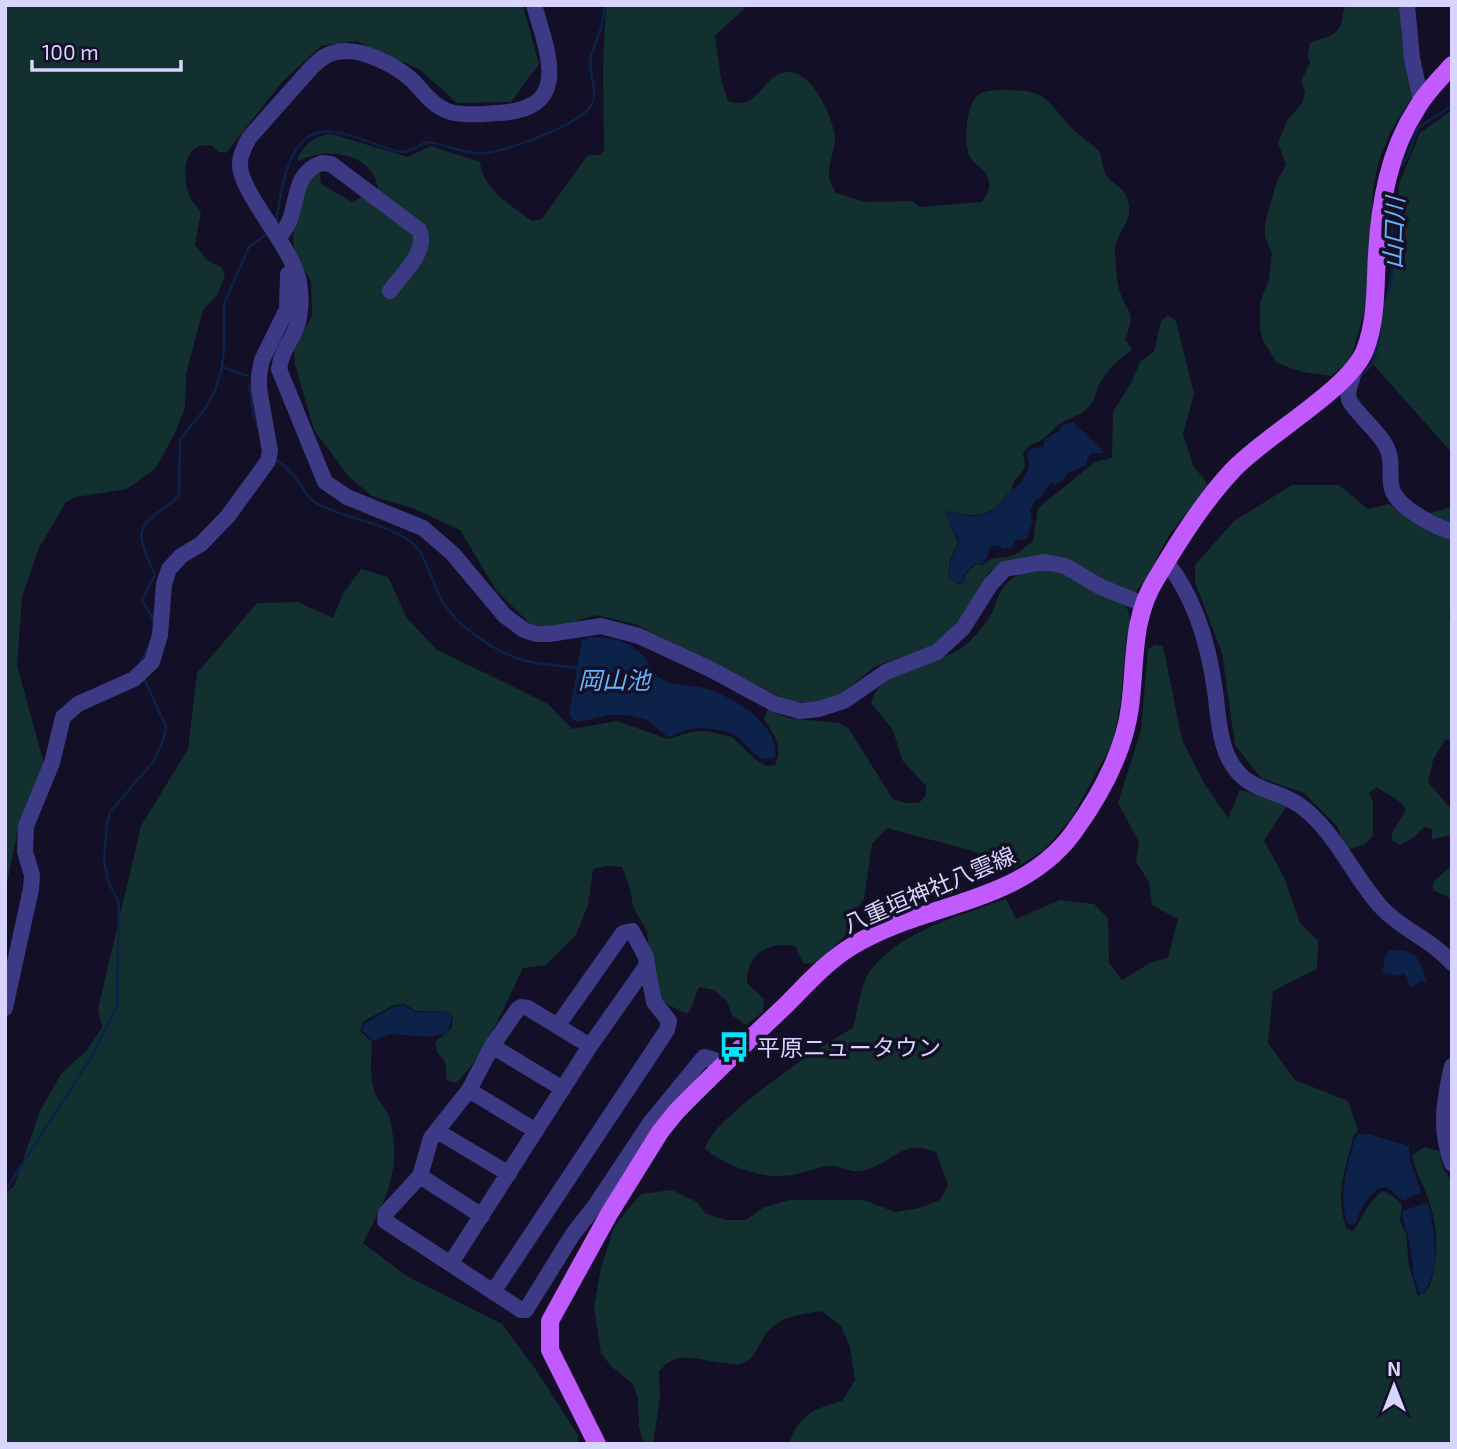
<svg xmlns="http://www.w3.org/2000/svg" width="1457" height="1449" font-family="'Exo 2','Noto Sans JP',sans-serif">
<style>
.green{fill:#12302f}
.water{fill:#0c2248}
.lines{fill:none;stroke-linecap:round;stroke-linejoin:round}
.stream{stroke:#0c2248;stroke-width:2.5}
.minor{stroke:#3d3a85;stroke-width:16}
.major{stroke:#c25bff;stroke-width:18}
.labels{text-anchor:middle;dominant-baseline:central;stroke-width:7;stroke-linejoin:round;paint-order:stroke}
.street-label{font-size:23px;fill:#d9d4ff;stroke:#130f26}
.poi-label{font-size:23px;fill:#d9d4ff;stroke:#130f26;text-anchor:start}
.water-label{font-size:24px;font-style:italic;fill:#62b6ff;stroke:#130f26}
</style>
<rect width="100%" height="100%" fill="#130f26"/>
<!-- green -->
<path class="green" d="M5 5H523L539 64 511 102 457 103 419 69 356 41 321 46 282 82 226 153 218 152 213 146C182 139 181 178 191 199 193 203 198 208 201 212L195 245 207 260 221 267 225 275 218 294 203 310 186 374 185 408 174 435 155 469 127 489 76 497 66 502 39 548 22 597 17 665 44 764 19 825 5 892Z
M606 5H748L715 36 721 79 728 101C759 112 762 75 786 72 811 69 831 114 835 135 836 147 829 161 829 173 828 179 833 187 836 193L866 202 912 201 920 207 982 202C986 196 990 191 989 182 987 169 976 167 970 157 963 144 966 104 978 95 983 91 992 90 999 90 1046 90 1042 95 1071 127 1079 136 1091 143 1100 152 1102 158 1102 167 1105 173 1111 186 1127 185 1129 206 1131 224 1114 235 1115 252 1116 264 1116 277 1119 289 1126 314 1138 309 1125 339L1132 350C1119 358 1106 371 1099 385 1095 392 1095 400 1090 406 1080 417 1066 418 1057 426 1049 433 1042 443 1031 444L1023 453 1025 467 1013 483 1012 491C1005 494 1005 498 1000 503 984 519 968 516 948 511L945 513 958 542 950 560 948 576 958 584 964 582 965 575 976 564 983 565C993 554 1002 560 1014 555 1021 551 1027 545 1033 541L1038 508 1095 462 1112 458 1113 412 1132 381 1140 362 1154 352 1161 321 1168 315 1176 321 1194 394 1183 434 1193 465 1208 485 1168 537 1147 577 1136 592 1120 589 1089 571 1024 561 989 572 969 608 932 651 901 657 874 667 837 698 816 702H791L635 624 595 615 561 626H532L496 590 460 530 412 508 372 496 349 477 314 430 295 364 294 349 312 316 311 281 294 252 293 237 295 214 302 183 319 169 321 184 352 202 378 189C373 152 325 147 299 161L297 158C307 143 313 136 331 134L408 157 431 146 480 162C483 190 511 205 532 221L542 219 588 155H601L604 149 603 66Z
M1345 5H1401V32L1412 97 1390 133 1378 164 1373 191 1367 302 1350 361 1331 376 1302 372 1277 363 1262 339 1260 328V302L1269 280 1272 253 1265 237V223L1277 181 1286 165 1278 143 1287 121 1302 103 1305 92 1301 81 1310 63 1308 56 1310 43C1321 38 1337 37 1341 24 1343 18 1343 11 1345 5Z
M1452 110V453L1372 363 1392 271 1399 184 1420 133Z
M1292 485H1339L1368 509 1389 504 1411 518 1452 507V603L1449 618 1452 623V740H1445L1433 760 1428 782 1452 810V835L1432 839V829L1424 827 1413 838 1400 845 1392 840V833L1406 810C1402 799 1386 795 1377 787L1369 793 1373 802V836L1364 845 1346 850 1337 826 1304 793 1261 778 1235 745 1222 653 1195 582V565L1234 521Z
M1043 567 1063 571 1118 599 1128 610 1131 624 1126 640 1121 702 1112 744 1071 819 1044 850 1015 868 969 850 887 828 872 844 864 899 856 910 847 934 824 956 814 963 804 964 795 946C769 941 746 954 747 983L764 999 763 1012 746 1025 732 1015 727 1001 714 990 699 987C694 996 694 1007 687 1014L660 1001 650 955 647 931 633 907 630 888 622 867 607 866 593 869 588 905 576 935 546 965 523 968C507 1001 482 1060 456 1083L447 1081 445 1061 437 1052 435 1042 451 1029 453 1017 448 1011H416L404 1004 394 1005 364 1021 360 1031 372 1042C371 1062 369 1077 376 1096 380 1104 388 1110 390 1119 402 1172 386 1198 363 1243L407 1276 502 1324 536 1370 578 1435 577 1444H5V1194L14 1186 40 1111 61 1074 86 1051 102 1028 98 1009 141 826 188 749 197 673 257 603 298 602 333 618 343 594 361 569 388 577 407 618 436 649 548 704 572 729 617 721 668 739 690 732 706 731 732 737 754 758 766 766 775 765C784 746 774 735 764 719L768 709 788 718 839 723 848 728 893 799 905 803H919L926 795V786L902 760 893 730 871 703C881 667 934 666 961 648 973 640 986 624 993 611 997 601 999 590 1008 582 1017 573 1031 570 1043 567Z
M1155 645 1163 646 1182 740 1205 785 1228 818 1240 790 1264 796 1286 807 1264 841 1284 877 1300 923 1318 941 1317 969 1273 991 1268 1043 1295 1080 1348 1101 1358 1130 1353 1137C1345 1172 1335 1193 1346 1228L1353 1231C1365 1215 1366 1203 1383 1191L1393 1196 1402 1204 1400 1221 1406 1234 1409 1266 1418 1296C1429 1292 1432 1282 1434 1270 1439 1242 1436 1217 1425 1190 1420 1178 1414 1168 1412 1155L1424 1147 1439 1151 1443 1168 1452 1182V1444H789C800 1414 813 1409 842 1401L855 1380 850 1347 841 1326 822 1311C804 1314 785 1315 771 1328 759 1339 758 1359 740 1364 735 1365 729 1363 724 1363 697 1361 680 1348 659 1371L660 1398 653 1443 647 1444 643 1441 639 1427 638 1399 633 1384 611 1366 601 1353 594 1307 601 1268 615 1225 641 1194 672 1190 697 1202 706 1214 727 1220H746L764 1207 790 1200H864L895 1212 920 1208 940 1200 948 1185 936 1152C901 1137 892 1165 861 1171 850 1173 840 1165 829 1166 816 1167 804 1173 792 1175 764 1180 727 1167 705 1149 708 1121 826 1042 853 1028 857 1013 861 983 870 971 901 930 960 916 1006 899L1016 919 1060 900 1094 904 1108 918 1109 963 1122 980 1152 962 1168 958 1178 919 1152 905 1149 882 1136 862 1139 842 1118 803 1141 730 1148 649Z
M1452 865V899L1433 890V882Z"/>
<!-- water -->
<path class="water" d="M1073 422 1105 453H1092L1087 459 1086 465 1068 473 1064 479 1055 485 1051 483 1040 498 1036 499 1030 510 1032 522 1027 539 1015 540 1013 547 1004 549C998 545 994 544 989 549L987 558 982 564 975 563 964 575V581L958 583 948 576 951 560 959 541 945 514 948 511C975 520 991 519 1008 493 1016 490 1028 475 1029 465 1029 461 1027 457 1027 453L1033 448 1043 447 1044 440 1059 431 1061 426Z
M589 637C610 636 634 642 647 660 651 666 653 674 660 678 673 686 692 684 707 689 733 697 780 725 775 757 755 766 749 743 734 735 725 730 711 728 700 728 687 727 680 734 668 737L647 720 627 715H608L579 722 573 720 569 713 582 641Z
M1390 950C1410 950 1419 954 1424 973 1425 976 1427 979 1426 983L1421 981 1410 988 1406 975 1401 973V976L1382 973 1386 955Z
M403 1005 416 1012 448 1011 452 1016 448 1033 428 1037 391 1034 374 1041 362 1031 365 1023 395 1006Z
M1359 1134H1368L1409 1146 1410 1160 1421 1192 1403 1201C1398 1198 1394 1192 1389 1189 1373 1181 1359 1213 1356 1223L1352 1225 1347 1223C1338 1194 1347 1167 1355 1138Z
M1425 1203H1428C1434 1228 1443 1277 1420 1295L1414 1278 1410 1244 1402 1215 1403 1211Z"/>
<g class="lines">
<!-- stream -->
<path class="stream" d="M1400 167 1409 154 1417 129 1452 105
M276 223C281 191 287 126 333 132 356 134 377 147 400 152 411 153 418 144 429 142 446 145 468 155 486 153 510 149 581 125 592 104 599 89 587 72 591 57 596 38 605 25 604 5
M1382 311 1392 281V200
M225 368 248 376
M1359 376C1377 367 1378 346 1380 328
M249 385 254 416 259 429
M275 459C284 465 292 472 298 481 303 488 307 497 314 502 345 520 390 522 416 546 423 552 435 587 441 599 456 626 500 656 530 662 546 665 562 666 578 668
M154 624 153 619 142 600 155 575C132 525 138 527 179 497L180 439 204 410 215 391 222 367 224 349V304L249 247 268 233
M140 663 149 647
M5 1191 92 1056 117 1006 119 903 108 881 104 859 107 824 110 812 154 761 164 738 166 727 144 678"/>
<!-- minor -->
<path class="minor" d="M534 5C548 54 573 110 497 113 480 114 458 117 443 109 430 103 422 90 412 80 394 64 357 45 333 53 324 55 318 62 311 68L249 138C245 146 240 154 240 163 238 191 293 247 299 282 302 299 301 320 293 335 287 346 281 355 279 369L325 482 347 497 423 528 453 554 505 616 524 630 536 634H549L601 626 639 636 710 669 775 704 800 711 819 709 844 701 886 672 937 652 963 628 991 584 1005 569 1044 562 1065 566 1101 587 1143 604
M1407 5 1412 58 1421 101
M278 237C303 216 286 175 322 163L331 164 419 230C429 251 401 275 390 291
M1355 368 1348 392 1349 400C1359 417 1377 429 1386 446 1394 460 1388 474 1392 489 1398 508 1434 526 1452 532
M1167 563C1195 598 1209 647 1215 691 1218 712 1219 740 1229 759 1247 794 1276 787 1302 807 1336 833 1353 876 1381 907 1402 930 1431 939 1452 963
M5 1008 31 889 32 875 25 852 26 826 52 763 63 717 78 704 134 679 152 662 160 635 164 584 169 569 181 556 201 544 228 516 268 461 270 451 259 389V375L262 360 287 309 288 274
M492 1046 563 1089
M590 1046 528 1008 521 1007 517 1010 492 1046 469 1090 431 1138 420 1176 386 1213 385 1221 521 1310H526L529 1305 573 1234 595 1206 650 1123 704 1057 725 1063
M1452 1066C1444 1101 1439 1130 1452 1164
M469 1090 536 1131
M437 1131 509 1174
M420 1176 482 1216
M451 1263 590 1046 647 965 646 957 632 931 623 933 558 1025
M493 1292 667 1030 669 1021 654 1002 647 965"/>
<!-- major -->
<path class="major" d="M597 1444 550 1350V1321L609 1214 660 1132 676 1112C712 1075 749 1040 786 1005 807 984 828 960 854 945 925 902 1020 905 1073 833 1100 796 1124 752 1130 707 1136 662 1131 619 1156 579 1178 542 1203 502 1232 471 1264 436 1350 389 1365 350 1377 319 1375 286 1377 254 1380 203 1389 151 1417 108 1426 92 1440 79 1452 65"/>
</g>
<!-- icons -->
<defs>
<symbol id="bus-bare" viewBox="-9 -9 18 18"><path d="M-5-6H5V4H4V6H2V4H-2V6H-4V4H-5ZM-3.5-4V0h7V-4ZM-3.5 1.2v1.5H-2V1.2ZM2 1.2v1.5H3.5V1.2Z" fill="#00e5ff" stroke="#130f26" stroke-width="2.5" paint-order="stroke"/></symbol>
</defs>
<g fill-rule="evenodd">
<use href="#bus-bare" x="712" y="1025" width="44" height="44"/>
</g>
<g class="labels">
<!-- street labels -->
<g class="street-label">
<text transform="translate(929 889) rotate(-23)">八重垣神社八雲線</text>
</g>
<!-- poi labels -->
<g class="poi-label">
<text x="757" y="1047">平原ニュータウン</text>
</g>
<!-- water labels -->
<g class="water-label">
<text transform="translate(1393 233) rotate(-88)">山口川</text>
<text x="614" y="679">岡山池</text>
</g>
</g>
<!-- border -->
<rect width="1457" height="1449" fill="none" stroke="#d9d4ff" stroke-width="14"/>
<!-- north arrow -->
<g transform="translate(1394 1386)" stroke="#130f26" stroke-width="5" paint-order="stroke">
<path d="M0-5L12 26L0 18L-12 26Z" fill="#d9d4ff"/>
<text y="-10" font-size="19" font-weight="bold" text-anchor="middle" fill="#d9d4ff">N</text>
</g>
<!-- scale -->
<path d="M32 60v10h149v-10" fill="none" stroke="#d9d4ff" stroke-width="3.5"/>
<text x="42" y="60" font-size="21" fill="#d9d4ff" stroke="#130f26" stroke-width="5" paint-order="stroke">100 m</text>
</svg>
